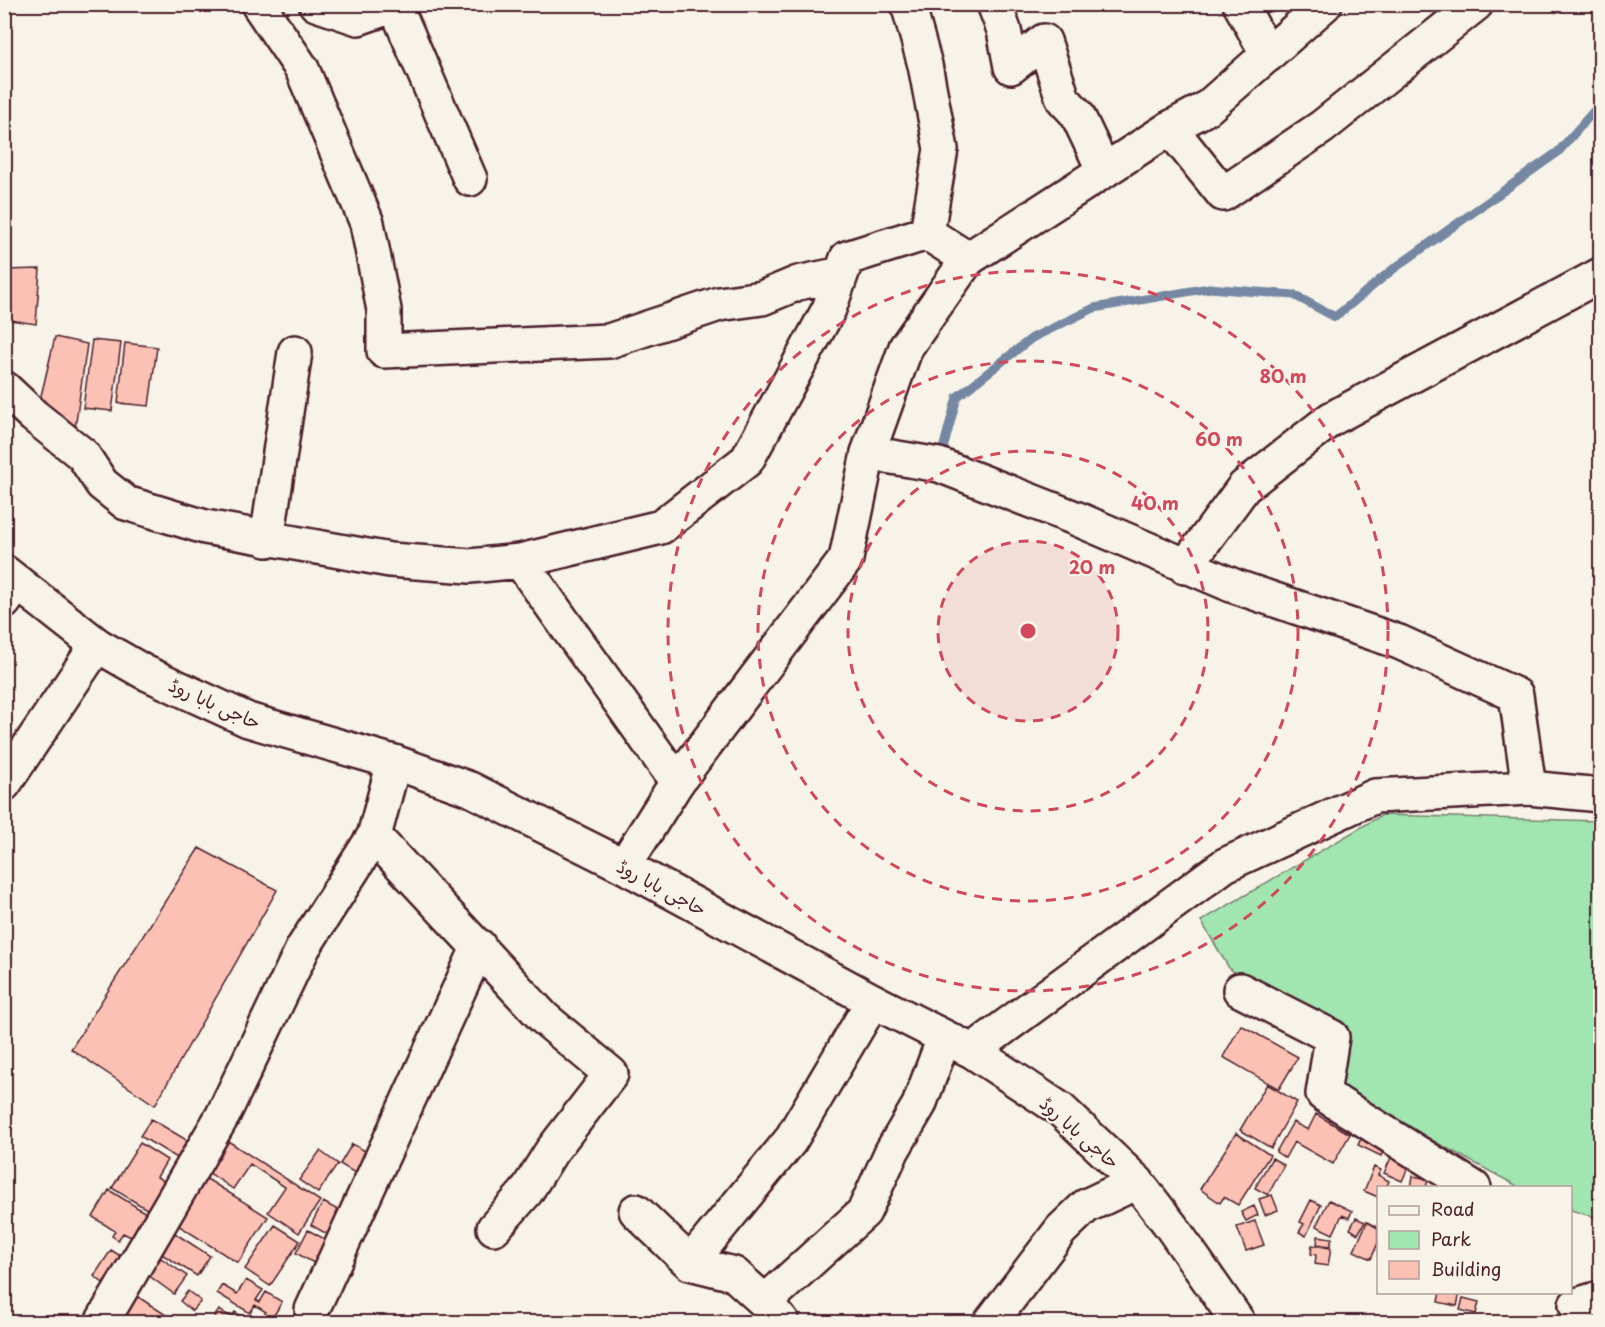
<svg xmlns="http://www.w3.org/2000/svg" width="1605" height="1327" font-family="'Playpen Sans','Playpen Sans Arabic',sans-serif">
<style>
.green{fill:#a1e5b0;stroke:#76826e;stroke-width:1.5}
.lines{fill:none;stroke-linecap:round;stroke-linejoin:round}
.stream{stroke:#7487a2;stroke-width:9}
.building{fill:#fbc1b4;stroke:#4a1f2b;stroke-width:1.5}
.street-casing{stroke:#4a1f2b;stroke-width:38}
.secondary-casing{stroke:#4a1f2b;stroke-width:38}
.street{stroke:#f7f3e8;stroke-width:33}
.secondary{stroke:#f7f3e8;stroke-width:33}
.ring{fill:none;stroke:#d1495b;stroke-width:3;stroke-dasharray:10 8}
.labels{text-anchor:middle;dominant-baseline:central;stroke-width:4.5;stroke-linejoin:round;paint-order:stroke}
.street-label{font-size:18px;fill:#4a1f2b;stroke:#f7f3e8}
.centre{fill:#d1495b;stroke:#f7f3e8;stroke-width:3}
.ring-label{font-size:18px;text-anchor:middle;font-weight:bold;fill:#d1495b;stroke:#f7f3e8;stroke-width:4.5;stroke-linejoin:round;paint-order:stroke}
</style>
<rect width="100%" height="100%" fill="#f7f3e8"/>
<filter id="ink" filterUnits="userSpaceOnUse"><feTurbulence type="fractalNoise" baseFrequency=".0167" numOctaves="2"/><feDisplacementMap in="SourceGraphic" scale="12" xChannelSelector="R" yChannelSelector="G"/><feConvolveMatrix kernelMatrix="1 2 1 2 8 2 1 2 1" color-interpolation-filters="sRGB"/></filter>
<g filter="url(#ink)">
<!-- green -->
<path class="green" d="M1382 815 1600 821V1219L1571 1210 1570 1188 1519 1187 1337 1089 1347 1030 1254 987 1229 968 1201 921Z"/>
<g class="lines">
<!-- stream -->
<path class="stream" d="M940 460 957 397 1032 338 1094 308 1209 288 1294 295 1335 317 1392 270 1558 152 1600 104"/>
</g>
<!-- building -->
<path class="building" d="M40 269 36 324 4 319V270Z
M55 337 87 344 74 436 37 413Z
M92 340 121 343 112 411 83 408Z
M125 343 157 347 149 406 118 403Z
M199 848 277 890 155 1105 71 1049Z
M1241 1025 1298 1057 1279 1089 1223 1057Z
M1267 1084 1297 1102 1271 1148 1240 1130Z
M1316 1114 1350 1134 1333 1164 1294 1142 1285 1158 1276 1152 1293 1122 1308 1130Z
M151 1119 195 1145 184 1162 140 1136Z
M1365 1130 1388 1141 1381 1156 1358 1145Z
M1236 1133 1270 1155 1238 1205 1224 1197 1220 1203 1200 1189Z
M225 1139 320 1201 299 1233 268 1212 285 1187 250 1164 233 1189 205 1170Z
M140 1143 167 1160 157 1177 170 1185 150 1211 112 1188Z
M352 1144 373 1155 360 1176 340 1164Z
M1395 1149 1413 1157 1402 1181 1384 1173Z
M320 1151 338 1164 318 1193 299 1180Z
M1272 1158 1284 1165 1268 1195 1255 1188Z
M1374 1167 1381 1170 1378 1175 1389 1181 1386 1188H1378V1197L1364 1191Z
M202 1176 268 1217 238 1263 173 1222Z
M1413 1176 1428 1179 1426 1188H1411Z
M109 1190 146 1213 131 1237 123 1233 118 1240 112 1236 115 1231 93 1217Z
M1272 1195 1278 1210 1265 1215 1259 1199Z
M1311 1200 1321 1205 1306 1236 1299 1232 1304 1224 1300 1222Z
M1329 1200 1352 1211 1349 1218 1342 1215 1333 1234 1316 1226Z
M323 1202 347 1215 334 1238 311 1225Z
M1254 1206 1258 1215 1246 1221 1241 1212Z
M1356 1218 1365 1222 1358 1234 1350 1229Z
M1255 1221 1264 1245 1246 1251 1237 1227Z
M1367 1222 1378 1228V1243L1371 1259 1354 1251Z
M275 1225 300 1241 270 1286 245 1269Z
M308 1230 332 1243 319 1266 296 1253Z
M173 1232 210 1256 197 1276 160 1253Z
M1318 1236 1332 1238 1330 1246 1317 1244Z
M1312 1245 1331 1248 1328 1266 1315 1264 1316 1255 1311 1254Z
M111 1250 130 1262 122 1275 112 1269 103 1283 94 1276Z
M161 1258 187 1276 174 1294 148 1275Z
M246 1280 263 1290 256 1300 260 1302 266 1292 282 1302 270 1322 261 1319 266 1312 255 1305 250 1313 217 1293 222 1285 237 1294Z
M188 1291 201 1301 192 1311 180 1301Z
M1440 1292H1460L1457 1306 1438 1302Z
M132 1293 166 1315 161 1322H112Z
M1463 1298 1479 1302 1476 1314 1460 1310Z
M219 1310 231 1317 235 1312 251 1322H211Z"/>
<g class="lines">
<defs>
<path id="street" d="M258 4 302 69 367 223 384 310V351L609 341 719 304 762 298 798 283 841 274
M316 4 358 18 398 4
M908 4 925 65 941 149 927 233
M994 4 1004 30 1011 67 1044 41 1063 99 1077 114 1104 171
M1240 4 1268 55
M395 5 470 179
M1170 128 1223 194 1322 127 1476 4
M4 388 34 416 83 455 102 484 126 503 205 527 390 560 470 566 520 561 661 527 747 460 829 309 847 258 927 233 968 259
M868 453 939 465 1075 518 1234 586 1399 642 1516 695 1529 788
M267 540 295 352
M520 561 677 782
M1185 567 1244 487 1331 419 1600 275
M4 602 18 583
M4 784 97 645
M374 836 544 1018 611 1074 551 1152 526 1192 494 1228
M1240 990 1332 1037 1323 1094 1474 1188
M636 1211 690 1263 734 1274 765 1302 782 1322
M690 1263 790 1141 873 1001
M765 1302 864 1212 892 1151 919 1105 944 1038
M1576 1305 1600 1298
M312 1310 479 946
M102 1322 223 1115 303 948 374 836 394 762
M991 1322 1061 1230 1086 1206 1137 1182"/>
<path id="secondary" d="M4 572 97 645 144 672 248 720 394 762 470 789 624 866 873 1001 972 1051 1060 1109 1137 1182 1171 1226 1238 1322
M624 866 677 782 846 559 868 453 906 347 968 259 1170 128 1207 108 1325 4
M972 1051 1225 865 1375 796 1529 788 1600 795"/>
</defs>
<!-- street casing -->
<use href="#street" class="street-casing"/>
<!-- secondary casing -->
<use href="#secondary" class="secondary-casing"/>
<!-- street -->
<use href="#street" class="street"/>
<!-- secondary -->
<use href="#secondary" class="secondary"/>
</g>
</g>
<!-- distance rings -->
<circle cx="1028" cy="631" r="90" fill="#d1495b" fill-opacity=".12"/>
<g class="ring">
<circle cx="1028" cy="631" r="90"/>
<circle cx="1028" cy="631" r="180"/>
<circle cx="1028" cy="631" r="270"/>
<circle cx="1028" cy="631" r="360"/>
</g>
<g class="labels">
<!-- street labels -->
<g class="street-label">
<text transform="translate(215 703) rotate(24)">حاجی بابا روڈ</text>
<text transform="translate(662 887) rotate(28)">حاجی بابا روڈ</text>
<text transform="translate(1080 1132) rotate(41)">حاجی بابا روڈ</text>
</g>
</g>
<circle cx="1028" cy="631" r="9" class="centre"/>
<g class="ring-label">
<text x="1283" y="383">80 m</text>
<text x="1219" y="446">60 m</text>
<text x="1155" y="510">40 m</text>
<text x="1092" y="574">20 m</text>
</g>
<!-- margin -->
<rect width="1605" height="1327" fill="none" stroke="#f7f3e8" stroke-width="24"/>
<rect x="12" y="12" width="1581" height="1303" fill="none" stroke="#4a1f2b" stroke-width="2" filter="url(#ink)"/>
<!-- legend -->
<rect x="1377" y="1186" width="195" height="108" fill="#f7f3e8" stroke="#b29e9c" stroke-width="1.5"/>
<rect x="1389" y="1206" width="30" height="9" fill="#f7f3e8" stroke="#b29e9c" stroke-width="1.5"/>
<text x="1431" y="1216" font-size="18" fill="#4a1f2b">Road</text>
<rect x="1389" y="1231" width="30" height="18" fill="#a1e5b0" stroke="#b29e9c" stroke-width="1.5"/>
<text x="1431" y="1246" font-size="18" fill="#4a1f2b">Park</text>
<rect x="1389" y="1261" width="30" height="18" fill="#fbc1b4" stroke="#b29e9c" stroke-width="1.5"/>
<text x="1431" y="1276" font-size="18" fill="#4a1f2b">Building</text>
</svg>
